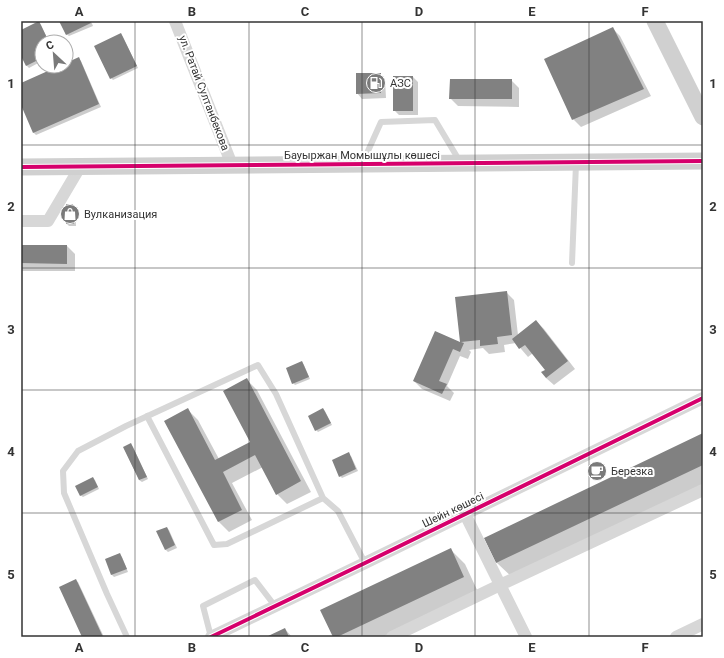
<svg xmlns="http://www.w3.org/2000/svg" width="724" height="658" font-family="Roboto,sans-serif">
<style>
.shadow{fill:#0003}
.building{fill:#818181}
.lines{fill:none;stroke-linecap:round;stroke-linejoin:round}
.lane{stroke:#d7d7d7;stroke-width:6}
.street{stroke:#d7d7d7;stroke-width:12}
.secondary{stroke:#d0d0d0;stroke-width:17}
.cycleway-casing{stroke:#fff;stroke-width:6}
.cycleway{stroke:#d6006c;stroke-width:4}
.grid{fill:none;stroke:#333;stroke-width:1;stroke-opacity:0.55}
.labels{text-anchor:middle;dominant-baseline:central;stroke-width:4;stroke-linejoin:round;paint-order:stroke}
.poi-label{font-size:11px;fill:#333;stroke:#fff;text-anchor:start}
.street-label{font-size:11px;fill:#333;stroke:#fff}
.neatline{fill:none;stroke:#333;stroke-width:1.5}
.grid-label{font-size:13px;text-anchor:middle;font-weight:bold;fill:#333}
</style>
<rect width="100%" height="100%" fill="#fff"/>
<!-- shadow -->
<path class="shadow" d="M61 21H91L93 26 69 36 66 34Z
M39 23 41 25 49 42H42V61L29 68 27 66 21 54V31Z
M612 28 620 36 651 96 581 127 573 119Z
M121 34 123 37 138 68 113 80 111 78Z
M79 59 81 61 101 107 36 135 34 133 21 103V84L62 66H66V64Z
M380 74 385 79 386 98 362 99 357 93Z
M413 77 418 82V115H399L394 110Z
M511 80 519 88V107L458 106 450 98Z
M67 205H73L75 207 76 226H69L67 224Z
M21 246H67L75 254V271H21Z
M506 292 514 300 518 335 536 321 544 329 575 369 554 385 546 378V370L533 353 528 357 516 343 504 345 505 352 489 354 483 348 469 350 471 352 468 359 460 356 447 386 454 393 450 401 422 389 414 381 436 332 461 343 456 298Z
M302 362 304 365 310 379 295 385 293 383Z
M247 380 257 390 311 492 287 504 277 494 263 467 232 483 252 520 229 532 219 522 166 421 188 410 198 420 219 459 251 442Z
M323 409 325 411 332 425 318 432 316 430Z
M703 434V487L512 577 497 563 486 538Z
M131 445 133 447 148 479 142 482 139 480 124 448Z
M351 456 358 471 342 478 340 476Z
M93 478 95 480 99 489 83 497 80 495Z
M167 528 169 530 177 548 168 552 165 549Z
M450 549 465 564 478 592 383 637H334Z
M120 555 122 557 128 572 114 577 112 575 106 560Z
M75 580 78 582 104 637H83Z
M285 629 292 637H268Z"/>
<!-- building -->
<path class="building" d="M39 21 49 42H42V58L26 66 21 56V30Z
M59 21H90L91 23 66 35Z
M613 27 644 89 572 120 544 59Z
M121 33 137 66 110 79 94 46Z
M79 57 99 104 33 133 21 105V83L59 66H66V63Z
M356 73H381V93L356 94Z
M393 76H413V111H393Z
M450 79H512V99H449Z
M66 204H73L74 224H66Z
M21 245H67V264L21 263Z
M507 291 512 335 497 337 498 344 480 346V340L461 342 464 343 460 352 453 349 439 381 447 384 442 394 413 381 435 331 460 342 455 297Z
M536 320 568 361 546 378 541 372 545 370 525 345 519 349 512 339Z
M302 361 309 377 292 384 286 368Z
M247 378 301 481 276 495 255 455 223 472 242 510 218 522 164 421 188 408 215 460 250 442 223 391Z
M323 408 331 423 315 431 308 416Z
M703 433V465L496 563 484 538Z
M131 443 147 477 139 480 123 447Z
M349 452 356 469 339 477 332 460Z
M93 477 98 487 80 496 75 486Z
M167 527 175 545 165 550 156 531Z
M451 548 464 577 337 637H333L320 610Z
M120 553 127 569 111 575 105 559Z
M76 579 103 637H82L59 587Z
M285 628 289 637H266Z"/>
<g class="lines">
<!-- lane -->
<path class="lane" d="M363 162 381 122 435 120 459 160
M572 263 576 164
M147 416 214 545 227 544 323 498
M127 637 107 594 64 493 63 471 78 451 126 426 258 365 276 394 323 498 338 511 365 563
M211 637 203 606 255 580 275 606"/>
<!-- street -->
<path class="street" d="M175 21 232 165
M21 221H48L80 167
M465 514 526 637
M211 637 365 563 703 398
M392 637 500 585 703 490
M676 637 703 624"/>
<!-- secondary -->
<path class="secondary" d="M655 21 703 117
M21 167 703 161"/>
<defs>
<path id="cycleway" d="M21 167 703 161
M211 637 365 563 703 398"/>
</defs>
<!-- cycleway casing -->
<use href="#cycleway" class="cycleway-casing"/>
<!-- cycleway -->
<use href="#cycleway" class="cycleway"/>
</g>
<!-- grid -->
<path class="grid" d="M135 21V637M249 21V637M362 21V637M475 21V637M589 21V637M21 145H703M21 268H703M21 390H703M21 513H703"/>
<!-- icons -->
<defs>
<symbol id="fuel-disc" viewBox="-11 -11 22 22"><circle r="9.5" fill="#7a7a7a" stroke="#fff"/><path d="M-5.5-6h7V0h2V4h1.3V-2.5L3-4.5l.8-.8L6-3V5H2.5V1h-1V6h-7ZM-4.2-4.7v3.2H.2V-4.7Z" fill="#fff"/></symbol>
<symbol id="shop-disc" viewBox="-11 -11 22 22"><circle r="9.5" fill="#7a7a7a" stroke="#fff"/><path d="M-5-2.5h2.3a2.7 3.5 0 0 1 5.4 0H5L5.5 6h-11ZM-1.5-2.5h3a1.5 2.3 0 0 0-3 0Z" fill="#fff"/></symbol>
<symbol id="cafe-disc" viewBox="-11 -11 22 22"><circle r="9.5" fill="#7a7a7a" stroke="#fff"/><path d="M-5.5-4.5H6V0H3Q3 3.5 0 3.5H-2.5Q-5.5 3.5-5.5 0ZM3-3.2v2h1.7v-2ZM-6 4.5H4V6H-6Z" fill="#fff"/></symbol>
</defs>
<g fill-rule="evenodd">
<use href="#fuel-disc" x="365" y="72" width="22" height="22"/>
<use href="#shop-disc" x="59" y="203" width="22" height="22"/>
<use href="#cafe-disc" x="586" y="460" width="22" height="22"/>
</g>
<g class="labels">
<!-- poi labels -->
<g class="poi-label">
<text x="390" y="83">АЗС</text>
<text x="84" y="214">Вулканизация</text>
<text x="611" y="471">Березка</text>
</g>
<!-- street labels -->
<g class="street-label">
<text transform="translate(204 93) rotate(69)">ул. Ратай Султанбекова</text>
<text x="362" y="155">Бауыржан Момышұлы көшесі</text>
<text transform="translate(453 510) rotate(-26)">Шейн көшесі</text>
</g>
</g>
<!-- border -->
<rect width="724" height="658" fill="none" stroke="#ffffff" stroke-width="44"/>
<!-- north arrow -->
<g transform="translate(54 54) rotate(334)"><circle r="19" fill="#ffffff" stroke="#adadad"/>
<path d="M0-3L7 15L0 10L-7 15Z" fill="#7a7a7a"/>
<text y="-6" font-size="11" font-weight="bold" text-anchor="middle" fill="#333333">С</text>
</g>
<rect x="22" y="22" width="680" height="614" class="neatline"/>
<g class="grid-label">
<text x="79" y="16">A</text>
<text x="192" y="16">B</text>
<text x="305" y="16">C</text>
<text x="419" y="16">D</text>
<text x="532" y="16">E</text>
<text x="645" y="16">F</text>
<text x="11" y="88">1</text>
<text x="713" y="88">1</text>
<text x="11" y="211">2</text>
<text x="713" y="211">2</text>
<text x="11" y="334">3</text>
<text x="713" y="334">3</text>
<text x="11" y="456">4</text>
<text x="713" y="456">4</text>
<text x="11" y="579">5</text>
<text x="713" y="579">5</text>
<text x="79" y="652">A</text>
<text x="192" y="652">B</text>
<text x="305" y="652">C</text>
<text x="419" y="652">D</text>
<text x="532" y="652">E</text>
<text x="645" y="652">F</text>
</g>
</svg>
